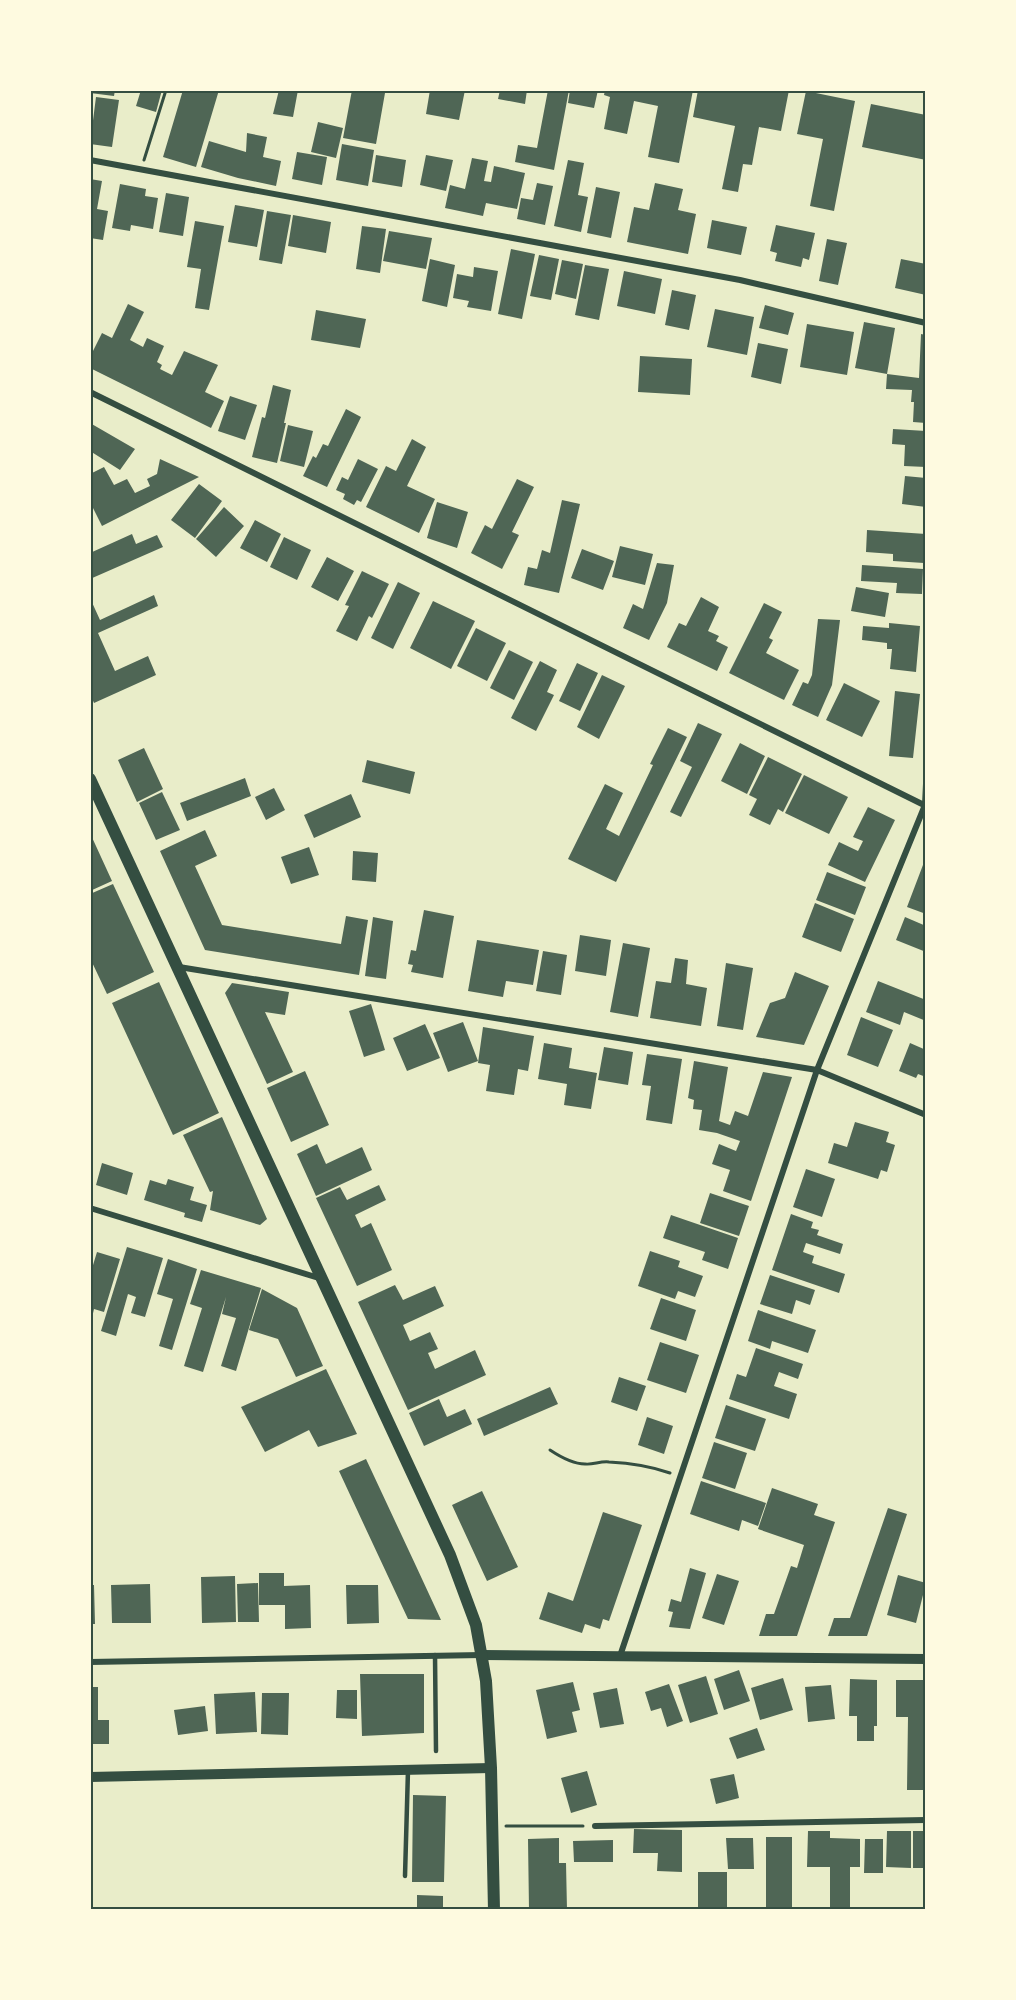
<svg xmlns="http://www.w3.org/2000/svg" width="1016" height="2000" font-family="'Golos Text',sans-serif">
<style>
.building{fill:#4f6655}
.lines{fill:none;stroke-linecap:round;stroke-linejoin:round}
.path{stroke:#344e41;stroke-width:3}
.service{stroke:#344e41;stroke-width:4.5}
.minor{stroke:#344e41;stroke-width:6}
.tertiary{stroke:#344e41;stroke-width:10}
.secondary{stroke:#344e41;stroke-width:12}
.neatline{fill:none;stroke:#344e41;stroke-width:2}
</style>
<rect width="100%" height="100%" fill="#e9edc9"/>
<!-- building -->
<path class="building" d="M90 90H115L114 96 90 93Z
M141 90H162L156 112 136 106Z
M183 90H219L196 167 163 157Z
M279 90H298L293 117 273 114Z
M352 90 385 93 376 144 343 138Z
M430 90H465L459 120 426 114Z
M500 90H527L525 104 498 99Z
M548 90H569L554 170 515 162 518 145 537 148Z
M570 90H598L594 108 568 103Z
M605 90H693L679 163 648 157 658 106 634 101 627 134 604 129 610 97 604 95Z
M698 90H789L781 131 759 127 752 165 743 164 738 192 722 189 735 126 693 117Z
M806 91 855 101 834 211 810 206 823 139 797 134Z
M96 97 119 100 112 147 90 144Z
M871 104 926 115V160L862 147Z
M318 122 343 128 336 158 311 152Z
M247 133 267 137 263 157 281 161 276 186 238 178 201 167 209 141 246 152Z
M342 144 374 150 368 186 336 180Z
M297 152 327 157 322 185 292 179Z
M376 155 406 160 402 187 372 182Z
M426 155 453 160 446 191 420 185Z
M472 158 488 161 484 181 491 182 494 166 525 173 517 209 486 203 483 216 445 208 450 185 465 189Z
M568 160 584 163 578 195 588 197 581 232 554 226Z
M90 179 102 181 97 209 108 211 103 240 90 238Z
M537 183 553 186 545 225 517 219 521 198 533 200Z
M655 183 683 189 678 210 696 214 688 254 627 242 634 207 649 210Z
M120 184 146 189 145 196 158 198 153 229 131 225 130 231 112 228Z
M596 187 620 192 611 238 587 233Z
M166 193 189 197 183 236 159 232Z
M235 205 264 210 257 247 228 242Z
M267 211 291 215 282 264 259 260Z
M293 215 331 222 326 253 288 246Z
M712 220 747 227 741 255 707 248Z
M195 221 224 226 209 310 195 308 201 269 187 267Z
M776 225 815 233 809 260 803 258 801 267 775 261 777 253 770 251Z
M362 226 386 229 380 273 356 269Z
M389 231 432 238 426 269 383 261Z
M827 239 847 243 838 285 819 281Z
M511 249 535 254 522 319 498 314Z
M539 255 559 259 551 300 530 296Z
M430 259 455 265 447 307 422 301Z
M901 259 926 264V295L895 288Z
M562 260 583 264 576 299 555 294Z
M585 265 609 269 599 320 575 315Z
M474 267 498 271 491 311 467 307 469 301 453 298 457 274 473 277Z
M624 271 662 279 655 314 617 306Z
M672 290 696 295 689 330 665 325Z
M128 304 144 312 130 340 143 347 147 338 164 346 157 362 162 365 160 369 172 375 184 351 218 365 205 392 224 401 211 428 90 368V357L102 333 112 338Z
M765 305 794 313 788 335 759 328Z
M715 309 754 317 747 355 707 347Z
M316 310 366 319 360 348 311 340Z
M864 322 895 328 887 374 855 368Z
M807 324 854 332 847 375 800 367Z
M921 334 926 335V423L913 422 914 402H911L912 390 886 389 887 374 919 378Z
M758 343 788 349 781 384 751 377Z
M640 356 692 359 690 395 638 392Z
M273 385 291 390 284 423H286L277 463 252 457 262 417 265 418Z
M230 396 257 405 245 440 218 431Z
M346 409 361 417 327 487 303 476 313 456 316 458 323 444 328 446Z
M90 423 135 449 120 470 90 451Z
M288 425 313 431 304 467 280 461Z
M893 429 926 431V467L904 466 905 445 892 444Z
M412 439 426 447 407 486 435 499 419 533 366 507 386 466 396 471Z
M160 459 199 477 102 526 90 502V474L104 467 114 485 127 479 135 493 150 486 147 479 157 474Z
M358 459 378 469 361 502 357 500 354 505 343 499 345 494 336 490 342 477 348 480Z
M905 476 926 478V507L902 504Z
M517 479 534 487 512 532 519 535 502 569 471 553 485 525 492 529Z
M199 484 222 501 195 538 171 520Z
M562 500 580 504 559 593 524 585 528 567 537 569 542 550 550 553Z
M437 502 468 512 457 548 427 538Z
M224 507 244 526 216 557 196 539Z
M255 520 281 534 267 562 240 548Z
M867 530 926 534 924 563 893 561V554L866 552Z
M132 534 136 544 157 535 163 547 90 579V553Z
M284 537 311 550 297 580 270 567Z
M620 546 653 554 645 585 612 577Z
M582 549 614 561 603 590 571 578Z
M327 557 354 571 338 601 311 587Z
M657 563 674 565 667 603 649 640 623 628 633 604 643 609Z
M862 565 923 569 922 594 896 593 897 583 861 581Z
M362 571 389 584 372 618 369 616 357 641 336 631 349 606 345 605Z
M398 582 420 593 393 649 371 638Z
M856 587 889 593 885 617 851 611Z
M154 595 158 606 98 633 115 671 148 656 156 675 94 703 90 694V598L100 620Z
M701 597 719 607 708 631 719 636 716 641 728 647 717 671 667 647 679 623 686 626Z
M433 601 475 621 451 669 410 648Z
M764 603 782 612 769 638 773 640 766 653 799 670 784 700 729 673Z
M818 619 840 620 832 685 818 717 792 705 803 682 808 684 812 675Z
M889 623 920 626 916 672 890 669 892 649H887V643L862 640 863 626 889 628Z
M476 628 506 643 487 681 457 666Z
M509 650 533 662 514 700 490 688Z
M540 661 557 670 547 692 554 695 536 731 511 718Z
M577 663 598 673 580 711 559 701Z
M602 675 625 686 599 739 577 727Z
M844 683 880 701 862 737 826 720Z
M895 691 920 694 913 758 889 756Z
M698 723 722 734 681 817 670 812 692 767 680 761Z
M668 728 687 737 616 882 568 859 605 784 623 793 606 829 619 836 653 765 650 764Z
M740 743 765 756 747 794 721 781Z
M144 748 163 789 137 802 118 760Z
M768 757 802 774 783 812 778 809 770 825 749 815 757 799 749 795Z
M367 760 415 772 410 794 362 782Z
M804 775 848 797 829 834 785 813Z
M245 778 251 796 187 821 180 803Z
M274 788 285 810 266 820 255 797Z
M162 792 180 830 156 840 139 803Z
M351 794 361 817 314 838 304 815Z
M868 807 895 820 865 882 828 865 839 842 858 851 863 841 853 837Z
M205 830 217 856 195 866 222 925 341 944 346 916 368 920 359 975 205 950 160 851Z
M90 833 112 881 90 891Z
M309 847 319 875 291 884 281 857Z
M353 851 378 853 376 882 352 880Z
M926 857V914L907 907Z
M827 872 866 887 855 915 816 900Z
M113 884 154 972 107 994 90 958V894Z
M815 903 854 919 841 952 802 937Z
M424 910 454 916 443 978 411 972 413 965 408 964 411 950 416 951Z
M373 917 393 921 386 979 365 976Z
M905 917 926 926V952L896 940Z
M580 935 611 940 606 976 575 971Z
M477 940 539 950 533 985 506 981 503 997 468 991Z
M623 943 650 948 638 1017 610 1012Z
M543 951 567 955 561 995 536 991Z
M675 958 688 960 686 984 707 988 701 1026 650 1018 656 981 671 983Z
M726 963 753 968 743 1030 717 1026Z
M795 972 829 986 804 1045 756 1037 770 1003 785 998Z
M878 981 926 1000V1021L904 1012 900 1025 866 1012Z
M159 982 219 1113 173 1135 112 1003Z
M232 983 289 992 285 1015 265 1012 293 1072 267 1084 225 993Z
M371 1004 385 1050 364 1057 349 1011Z
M861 1017 893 1030 878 1067 847 1055Z
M463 1022 478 1061 448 1072 433 1033Z
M425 1024 440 1058 407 1071 393 1038Z
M483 1027 534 1036 528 1071 518 1069 514 1095 486 1091 490 1065 478 1063Z
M544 1043 572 1048 569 1068 597 1073 591 1109 564 1105 567 1084 538 1079Z
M910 1043 926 1050V1077L918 1074 916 1078 899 1071Z
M604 1047 633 1052 628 1085 598 1080Z
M647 1054 682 1059 672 1124 646 1120 651 1086 642 1085Z
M694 1061 728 1067 719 1121 730 1125 735 1111 748 1116 763 1072 792 1077 751 1201 723 1191 730 1170 712 1164 719 1144 736 1151 740 1141 717 1133 699 1130 702 1110 693 1109 694 1100 688 1098Z
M305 1071 329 1125 291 1142 267 1088Z
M222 1117 267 1219 260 1225 210 1210 213 1191 210 1192 183 1135Z
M855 1122 889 1132 886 1142 895 1145 887 1172 881 1170 878 1179 828 1163 834 1143 847 1147Z
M317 1144 326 1164 362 1147 372 1170 316 1196 297 1154Z
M102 1163 133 1173 127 1195 96 1185Z
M806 1169 835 1179 822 1217 793 1207Z
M168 1179 194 1187 190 1200 207 1205 202 1222 184 1217 185 1213 144 1200 150 1180 166 1185Z
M379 1185 386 1200 355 1215 361 1228 371 1223 392 1270 357 1286 316 1198 340 1187 347 1200Z
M710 1193 749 1206 739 1236 700 1223Z
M791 1214 813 1222 811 1228 819 1230 817 1235 843 1244 840 1254 806 1243 803 1252 814 1256 812 1263 845 1274 839 1293 772 1270Z
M671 1215 738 1238 728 1269 702 1260 705 1252 663 1238Z
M127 1247 163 1258 145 1317 131 1313 136 1297 128 1294 116 1336 101 1331Z
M650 1251 680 1261 678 1267 703 1276 695 1297 678 1291 675 1299 638 1286Z
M97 1252 120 1259 104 1312 94 1309 91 1322 90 1275Z
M168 1259 197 1269 172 1350 159 1346 173 1299 157 1294Z
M201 1270 261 1288 236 1371 221 1366 236 1318 222 1314 226 1297 203 1372 184 1366 202 1308 190 1304Z
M770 1275 815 1290 810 1305 796 1300 792 1314 760 1304Z
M395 1285 403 1300 435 1286 444 1306 403 1325 410 1341 430 1332 438 1349 428 1353 435 1369 475 1350 486 1375 408 1410 358 1302Z
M262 1289 297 1308 323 1366 296 1377 278 1339 249 1330Z
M661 1298 696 1310 686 1341 650 1329Z
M758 1310 816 1330 808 1353 772 1341 770 1349 748 1341Z
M660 1342 699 1355 686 1393 647 1380Z
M756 1348 803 1364 798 1379 779 1372 774 1386 797 1394 789 1419 729 1399 737 1374 746 1377Z
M326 1369 357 1434 318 1447 309 1430 265 1452 241 1407Z
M619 1377 646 1386 637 1411 611 1402Z
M550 1387 558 1404 484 1436 477 1419Z
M439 1399 447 1417 465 1409 472 1424 424 1446 409 1413Z
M726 1405 766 1419 755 1451 715 1438Z
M647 1417 673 1426 664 1454 638 1445Z
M714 1442 747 1453 735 1489 702 1478Z
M366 1459 416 1566 441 1620 408 1619 365 1527 339 1471Z
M701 1481 766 1503 758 1526 742 1520 739 1531 690 1514Z
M772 1488 818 1504 814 1515 835 1522 797 1636H759L766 1614H774L791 1566 797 1568 804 1545 758 1529Z
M482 1491 518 1567 487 1581 452 1505Z
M888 1508 907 1514 867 1636H828L834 1618H850Z
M603 1512 642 1525 609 1621 603 1619 600 1629 585 1624 582 1633 539 1619 548 1592 573 1601Z
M690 1568 706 1573 690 1629 669 1627 673 1612 668 1611 671 1599 681 1602Z
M259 1573H284V1586L310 1585 311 1628 285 1629V1605H259Z
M717 1574 739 1581 724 1625 702 1618Z
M898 1575 926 1583 916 1623 887 1615Z
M235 1576 236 1622 202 1623 201 1577Z
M258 1583 259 1622H238L237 1584Z
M150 1584 151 1623H112L111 1585Z
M90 1585H94L95 1624H90Z
M346 1585H378L379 1623 347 1624Z
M739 1670 750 1701 724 1710 714 1679Z
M360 1674H424V1733L362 1736Z
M706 1676 718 1714 690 1723 678 1685Z
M783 1678 793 1710 760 1720 751 1688Z
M850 1679 877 1680V1726H874V1741H857V1716H849Z
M896 1680H926V1790H907L908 1717H896Z
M573 1682 580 1710 572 1712 577 1732 547 1739 536 1690Z
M669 1684 683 1721 667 1727 661 1708 651 1711 645 1692Z
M831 1685 835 1719 808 1722 805 1687Z
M90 1687H98V1720H109V1744H90Z
M617 1688 624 1724 600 1728 593 1693Z
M337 1690H357V1719L336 1718Z
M255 1692 257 1732 216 1734 214 1694Z
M262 1693H289L288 1735 261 1734Z
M205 1706 208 1731 178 1735 174 1710Z
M757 1728 765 1750 737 1759 729 1738Z
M587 1771 597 1805 571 1813 561 1778Z
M734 1774 739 1798 716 1804 710 1779Z
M413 1795 446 1796 444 1882H412Z
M634 1829 682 1830V1872L657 1871 658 1853H633Z
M808 1831H830V1838L860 1839V1867H850V1909H830V1867H807Z
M887 1831H911V1868L886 1867Z
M913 1831H926V1868H913Z
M766 1837H792V1910H766Z
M559 1838V1863H566L567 1910H529L528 1839Z
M726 1838H753L754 1869H728Z
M865 1839H883V1873H864Z
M613 1840V1862H574L573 1841Z
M698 1872H727V1910H698Z
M417 1895 443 1896V1910H417Z"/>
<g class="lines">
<!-- path -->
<path class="path" d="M144 160 166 90
M550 1450C559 1456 573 1464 585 1464 593 1465 600 1461 609 1462 630 1463 650 1466 670 1473
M506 1826H583"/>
<!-- service -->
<path class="service" d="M435 1655 436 1751
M405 1876 408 1770"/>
<!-- minor -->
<path class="minor" d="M90 160 740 280 926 323
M90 392 926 806
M179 967 817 1070 926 1115
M90 1208 322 1279
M620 1656 817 1070 925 805 926 784
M90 1662 482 1655
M595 1826 926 1820"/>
<!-- tertiary -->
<path class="tertiary" d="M483 1655 926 1659
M90 1777 491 1768"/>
<!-- secondary -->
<path class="secondary" d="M90 779 450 1555 476 1625 486 1681 491 1768 494 1910"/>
</g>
<!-- border -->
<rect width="1016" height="2000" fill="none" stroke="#fefae0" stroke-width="183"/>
<rect x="92" y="92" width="832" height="1816" class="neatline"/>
</svg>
